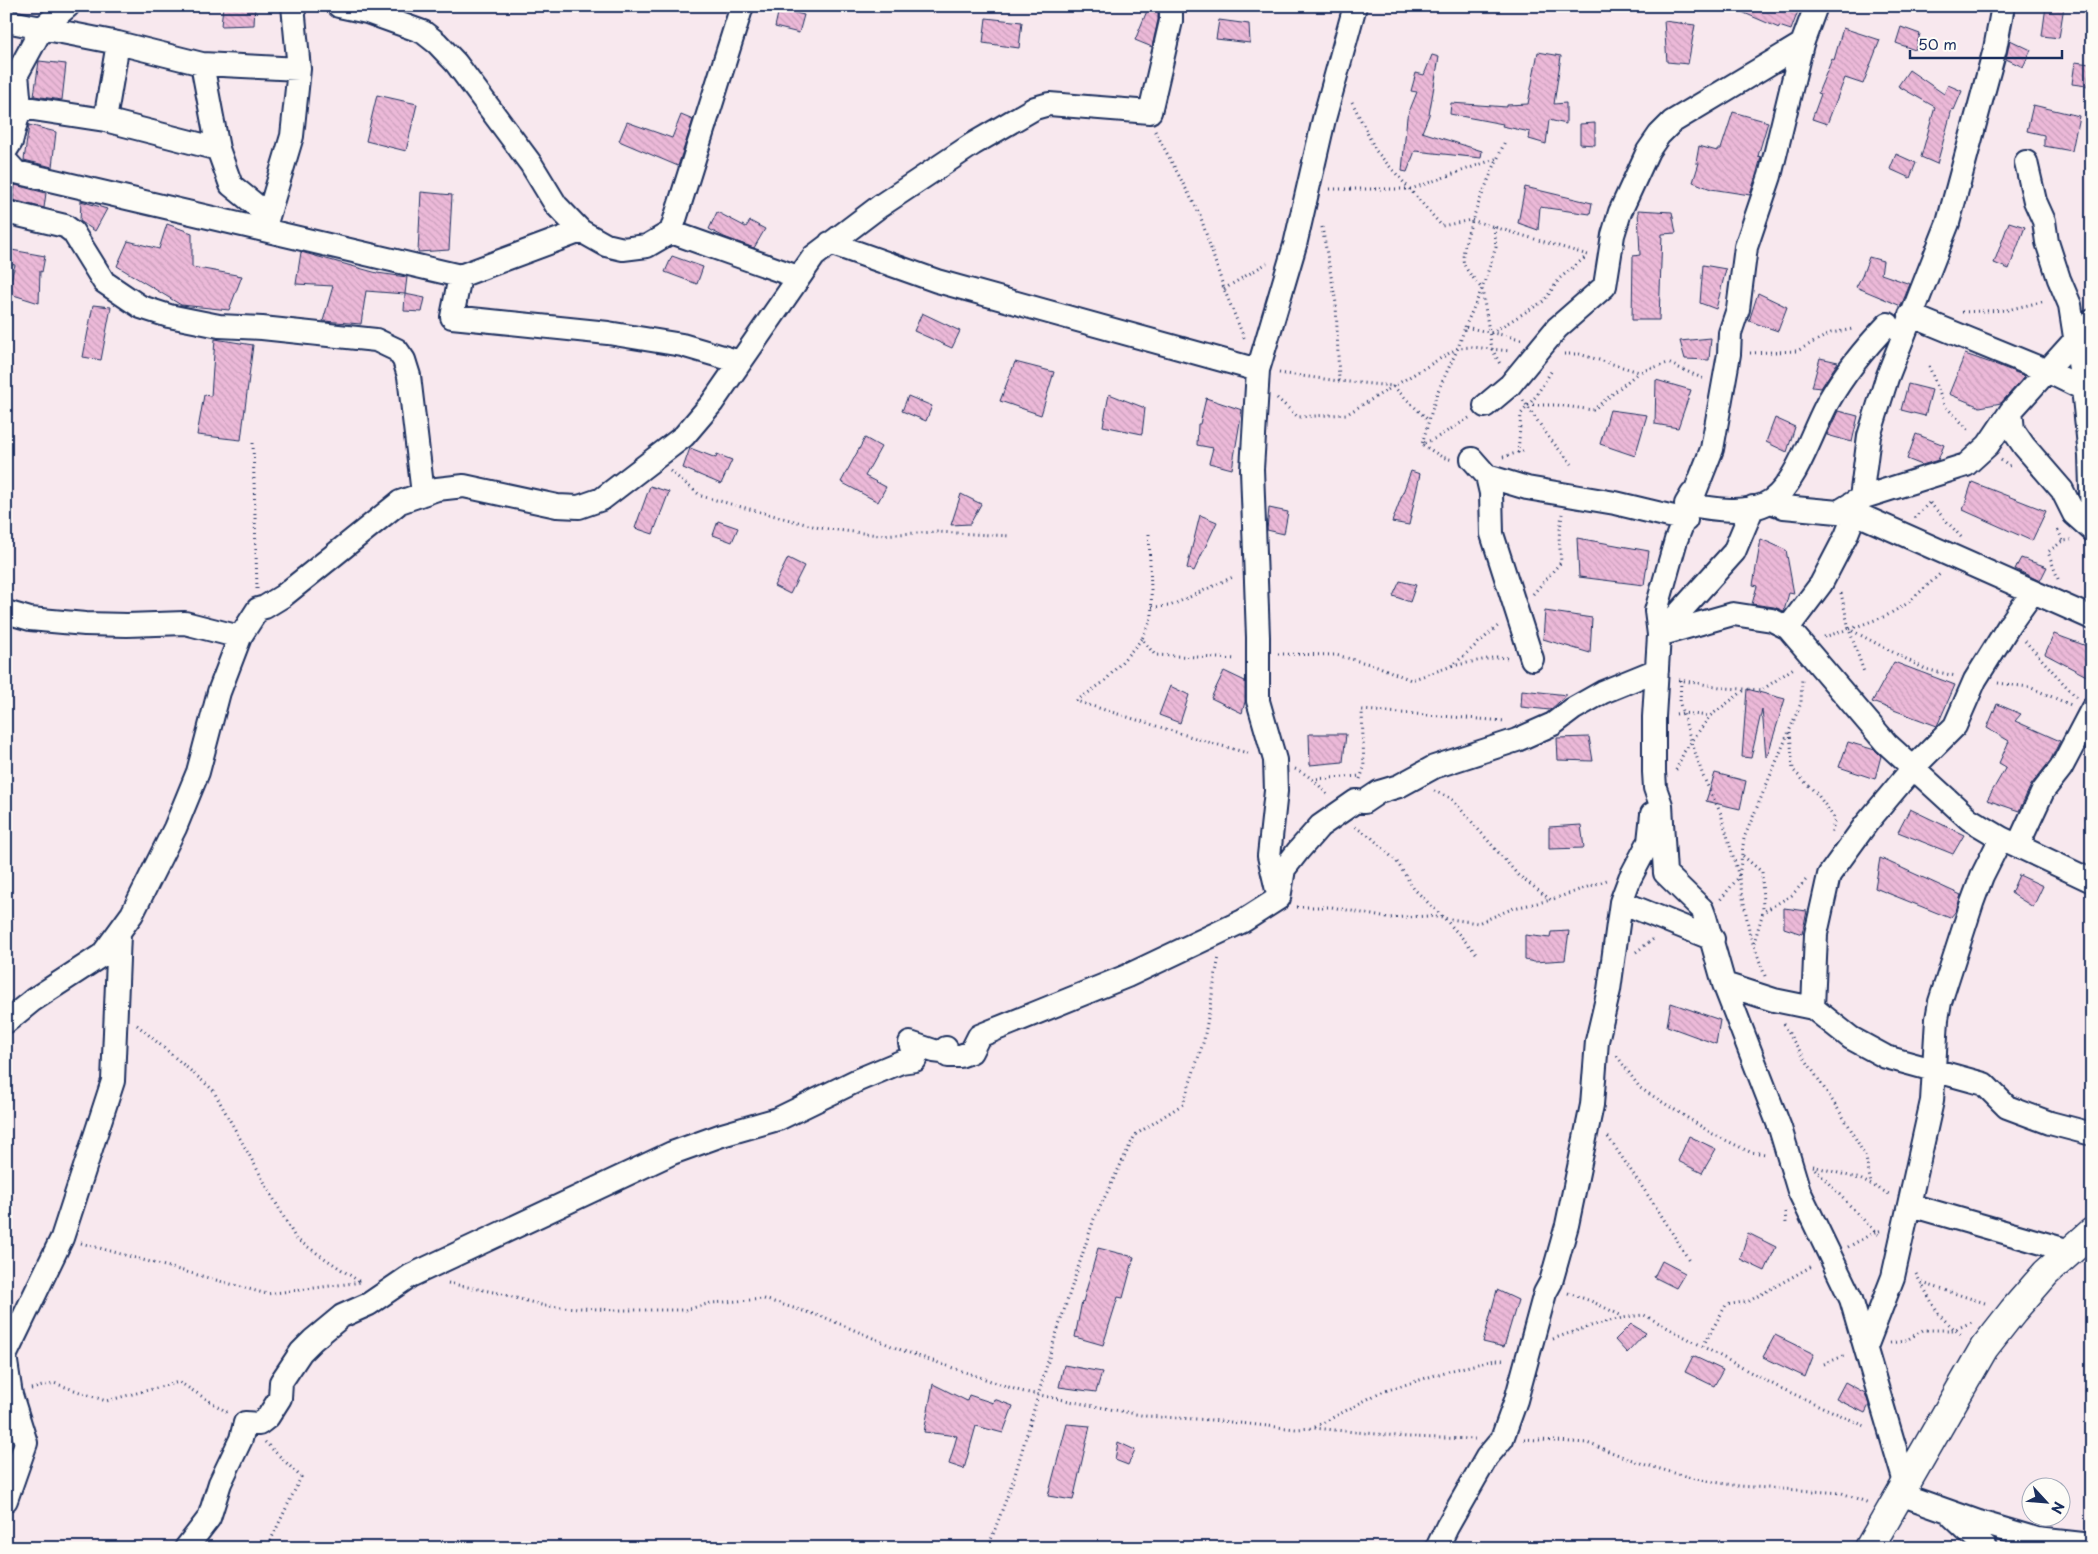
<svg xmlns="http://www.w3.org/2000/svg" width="2098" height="1554" font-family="'Playpen Sans',sans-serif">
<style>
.building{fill:url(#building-back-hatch);stroke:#1b2f5e}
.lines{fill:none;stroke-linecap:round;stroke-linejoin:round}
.street-casing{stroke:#1b2f5e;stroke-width:26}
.secondary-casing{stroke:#1b2f5e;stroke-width:31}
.path{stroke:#1b2f5e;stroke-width:3;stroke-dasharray:1 4;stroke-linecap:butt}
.street{stroke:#fdfcf7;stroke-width:22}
.secondary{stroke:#fdfcf7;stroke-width:28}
</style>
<defs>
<pattern id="building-back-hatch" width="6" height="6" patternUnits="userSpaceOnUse" patternTransform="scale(1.25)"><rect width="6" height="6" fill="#ecb9d8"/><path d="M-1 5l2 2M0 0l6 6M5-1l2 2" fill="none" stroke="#ca9fbc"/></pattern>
</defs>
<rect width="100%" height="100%" fill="#f8e8ee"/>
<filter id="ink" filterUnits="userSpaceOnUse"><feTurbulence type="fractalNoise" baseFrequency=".02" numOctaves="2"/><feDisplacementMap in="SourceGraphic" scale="10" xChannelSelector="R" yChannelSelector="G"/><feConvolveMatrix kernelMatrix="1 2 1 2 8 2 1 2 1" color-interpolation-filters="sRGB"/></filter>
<g filter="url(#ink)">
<!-- building -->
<path class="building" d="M223 6H255L254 25 221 26Z
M1149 6H1158V20L1152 47 1135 40Z
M1728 6H1800L1791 30 1779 26V28Z
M2046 6H2064L2059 38 2042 36Z
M779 9 804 15 799 33 775 27Z
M986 18 1022 22 1019 48 983 43Z
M1219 20 1249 24 1250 43 1216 39Z
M1664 21 1695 25 1688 64 1667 62Z
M1901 27 1920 34 1915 50 1896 43Z
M1843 28 1880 40 1863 84 1845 78 1827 124 1812 119 1821 94 1818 93 1832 59 1834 60Z
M2010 40 2031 50 2023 67 2006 59Z
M1538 52 1561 56 1554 104 1566 103V124L1549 120 1546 144 1529 139 1530 132 1502 126 1503 124 1450 114 1451 103 1507 107V105L1528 104Z
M1432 55 1439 57 1429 115 1422 132 1482 151 1481 158 1415 151 1407 172 1402 171 1407 117 1417 92 1411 91 1416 73 1424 75Z
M39 61 66 64 62 100 34 96Z
M2075 62 2090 64 2087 86 2072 84Z
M1909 70 1944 94 1948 85 1962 91 1954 110 1952 109 1937 164 1921 157 1935 107 1898 86Z
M377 95 417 104 406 151 366 141Z
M2033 105 2079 116 2072 151 2044 146V135L2027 131Z
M1733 112 1768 122 1758 156 1761 157 1757 172 1750 195 1711 189 1693 182 1699 163H1696L1699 146 1717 151V149H1721Z
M681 115 693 120 678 166 619 141 627 122 672 138Z
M1595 123V145L1580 144V124Z
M29 125 56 132 52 167 24 160Z
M1896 154 1916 163 1910 178 1890 169Z
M15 185 46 193 44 208 13 200Z
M1525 187 1592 203 1590 214 1540 207 1538 230 1518 223Z
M421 192 452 195 449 250 418 252Z
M81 201 107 209 95 231 80 221Z
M1638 210 1672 212 1676 233 1662 234 1659 320H1632L1633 256 1640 255Z
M717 212 746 227 750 221 765 229 754 248 724 237 709 229Z
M2009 222 2025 227 2009 269 1994 263Z
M167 224 192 233V267L242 276 229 310 181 305 117 266 128 241 159 249Z
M6 249 45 256 42 272 40 271 39 303 7 293 15 265 6 263Z
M301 252 377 273 407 277 405 294 366 291 361 324 323 321 333 286 296 284Z
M672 256 703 267 697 284 665 272Z
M1869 257 1883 261 1881 274 1910 284 1901 306 1856 287 1862 276Z
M1703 265 1726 269 1716 309 1700 303Z
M1758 293 1787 307 1778 331 1749 321Z
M405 294 425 298 422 312 404 311Z
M93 305 111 307 101 360 83 357Z
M922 313 960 331 952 348 914 331Z
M1711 338 1709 360 1685 359 1680 341Z
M215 339 253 345 241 440 197 435 204 395 211 396Z
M1965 354 1997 365 2025 376 2001 403 1980 407 1949 394Z
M1820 358 1838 362 1821 388 1812 387Z
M1015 362 1054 372 1041 415 1000 401Z
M1656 380 1691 390 1678 428 1655 424Z
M1908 384 1932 390 1925 416 1901 410Z
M1109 394 1145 408 1142 434 1103 426Z
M908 396 932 406 926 421 902 411Z
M1206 398 1242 410 1232 469 1209 463 1213 448 1197 445 1198 424H1200Z
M1610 410 1647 415 1635 456 1600 444Z
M1838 411 1858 416 1852 442 1827 435Z
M1775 418 1795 427 1787 452 1766 442Z
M1916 434 1944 445 1938 460 1922 465 1907 459Z
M865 438 881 447 865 476 886 487 878 502 841 482Z
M690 448 716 458 717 454 732 460 721 484 683 468Z
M1411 471 1420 474 1409 525 1392 522Z
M1972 482 2046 511 2032 541 1963 510Z
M650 486 669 492 653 534 635 528Z
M961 494 981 504 970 524 951 525Z
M1269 508 1288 512 1284 534 1267 530Z
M1200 515 1217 522 1194 571 1187 568Z
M718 521 738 528 732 542 713 535Z
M1577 538 1649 551 1644 585 1579 577Z
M1761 539 1786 550 1794 594 1789 593 1784 611 1774 607 1752 604 1757 586 1753 585Z
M788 558 804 566 790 594 774 586Z
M2021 558 2047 567 2040 581 2015 569Z
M1400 581 1416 585 1410 602 1393 596Z
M1545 611 1592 618 1590 653 1543 639Z
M2054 634 2092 648V679L2045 654Z
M1894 662 1955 685 1937 726 1872 702Z
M1224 671 1245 681V702L1242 713 1211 698Z
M1170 686 1189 695 1180 723 1159 715Z
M1747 689 1785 699 1767 757H1766L1762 709 1751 758 1742 757Z
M1522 690 1567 695 1550 710 1521 707Z
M1997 704 2021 714 2015 721 2060 741 2050 761 2031 785 2019 811 1987 800 2006 767 1999 763 2009 741 1987 728Z
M1309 734H1346L1343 762 1310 765Z
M1589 737 1593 761 1558 760 1557 738Z
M1848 742 1875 750 1881 756 1875 779 1839 767Z
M1715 773 1746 781 1740 809 1706 801Z
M1910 809 1964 835 1953 854 1898 832Z
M1581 825 1584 848 1549 849V827Z
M1880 858 1961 895 1956 911 1950 918 1875 888Z
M2019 875 2043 886 2033 907 2011 893Z
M1784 908 1807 911 1802 934 1784 928Z
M1569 931 1565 960 1534 962 1525 960V935L1550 938 1551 932Z
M1671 1003 1720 1020 1716 1044 1667 1026Z
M1689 1136 1716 1149 1702 1173 1678 1161Z
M1748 1233 1776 1247 1765 1271 1740 1259Z
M1098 1248 1134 1257 1123 1298 1118 1297 1103 1345 1075 1337 1082 1301 1083 1302Z
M1662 1261 1685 1273 1676 1288 1654 1277Z
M1497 1290 1518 1300 1504 1347 1483 1342Z
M1631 1324 1646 1333 1627 1353 1615 1340Z
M1775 1335 1814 1354 1805 1377 1763 1357Z
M1693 1356 1723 1370 1714 1386 1685 1372Z
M1064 1365 1102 1372 1096 1392 1059 1387Z
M1845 1382 1865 1393 1869 1405 1865 1413 1836 1399Z
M933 1384 967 1401 969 1395 993 1403 994 1399 1013 1406 1003 1433 976 1426 964 1469 949 1464 957 1436 924 1432Z
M1067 1424 1090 1426 1073 1500 1048 1496Z
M1118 1442 1135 1450 1128 1465 1115 1460Z"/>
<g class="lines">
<defs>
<path id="street" d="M293 6 299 69 292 136 264 230 460 276 452 317 608 333 682 345 740 362
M339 6 367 12 423 32 437 43 456 63 531 164 556 205 581 231 606 245 623 249 647 246 671 232 798 277
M1816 6 1802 44 1770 176 1746 247 1738 309 1730 333 1729 354 1712 449 1676 540 1656 611 1659 635 1654 717V772L1655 788 1661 805 1665 873 1702 909 1705 917 1724 984 1780 1128 1799 1191 1851 1299 1906 1486
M6 21 118 43 202 64 299 69
M202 64 218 149 231 185 268 215
M20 107 105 120 118 43
M105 120 218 149
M6 150 11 142 20 107 17 74 42 28 68 6
M6 161 16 172 264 230
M2026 162 2035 201 2044 221 2047 242 2059 279 2070 305 2083 388 2090 456 2092 519
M6 212 65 226 73 232 104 282 141 307 169 316 219 326 262 328 376 340 397 350 404 360 409 376 423 494
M671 232 742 6
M830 243 937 281 1258 370
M460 276 581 231
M1910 315 2047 371 2092 393
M1485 406 1510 385 1557 328 1605 286 1613 235 1620 212 1648 151 1659 135 1672 122 1802 44
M2011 411 2013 430 2024 446 2062 490 2074 514 2092 530
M1472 459 1487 476 1527 488 1615 503 1686 520
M1487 476 1491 493 1492 534 1532 659
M1692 494 1686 504C1711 509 1750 516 1772 500 1797 482 1812 431 1828 402 1845 372 1864 349 1888 324
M1770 502 1784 507 1838 512 1861 498 1966 465 1988 445 2011 411 2092 321
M1840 512 1855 513 2092 618
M6 612 30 619 85 624 127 625 185 623 240 637
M1788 628 1821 584 1846 536 1861 498 1869 436 1887 378 1948 223 1995 49 2003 6
M1659 635 1733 614 1772 620 1788 628 1886 743 1969 819 2001 838 2092 881
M1659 635 1734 552 1753 507
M2018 845 2043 791 2061 768 2092 709
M1277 890 1269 856 1276 791 1275 760 1258 701V637L1252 469 1258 370 1295 245 1324 119 1355 6
M1621 902 1713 939
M1724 984 1774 1000 1813 1008 1851 1038 1886 1057 1984 1084 2007 1107 2050 1123 2092 1134
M1813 1008 1816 934 1829 875 1866 824 1913 768 1955 726 1975 680 2010 624 2033 592
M6 1022 33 1000 102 955 132 914 175 828 198 772 219 692 240 637 258 609 265 607 283 596 400 502 437 489 464 486 557 506 579 507 602 499 684 436 712 403 814 256 880 206 973 144 1035 108 1049 104 1150 112 1171 21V6
M1910 1205 2070 1251
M1866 1347 1893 1277 1932 1101 1937 1019 1940 1002 1972 903 1982 876 2001 838
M6 1354 62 1238 113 1081 119 934
M6 1362 11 1395 26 1443 6 1500
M1900 1494 1979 1522 2037 1539 2092 1545
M1952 1516 1986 1548
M186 1548 209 1518 220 1483 241 1439 245 1423 259 1424 268 1417 280 1398 281 1382 301 1352 313 1340 342 1316 369 1304 410 1276 672 1153 722 1135 778 1119 858 1080 901 1062 915 1060 910 1043 934 1051 942 1052 946 1048 948 1056H960L971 1052 979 1036 1127 976 1243 921 1279 898 1284 869 1298 851 1320 826 1356 801 1364 802 1379 792 1399 786 1434 767 1517 740 1553 724 1573 709 1603 692 1657 670
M1437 1548 1447 1527 1487 1457 1502 1439 1516 1400 1545 1293 1551 1282 1567 1225 1592 1105 1597 1041 1609 990 1621 902 1630 878 1649 842 1652 814"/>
<path id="secondary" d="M1869 1548 1984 1348 2013 1311 2046 1273 2092 1232"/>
</defs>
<!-- street casing -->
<use href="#street" class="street-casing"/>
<!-- secondary casing -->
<use href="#secondary" class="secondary-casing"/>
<!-- path -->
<path class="path" d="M1352 102 1376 151 1442 226 1471 220 1588 255
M1155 131 1200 215 1224 289 1245 340
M1330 189H1411L1498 158
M1322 227 1336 303 1339 381 1393 386 1428 420
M1494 227 1496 247 1482 289 1492 349 1500 364
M1224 289 1267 263
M1962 312 2007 310 2045 301
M1465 327 1482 289C1477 282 1467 272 1464 264 1457 244 1496 164 1505 141
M1491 333 1544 301 1560 278 1587 256
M1750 353 1797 351 1831 333 1853 329
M1564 354H1579L1639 372 1668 363 1704 379
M1929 366 1944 405 1971 432
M1279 373 1339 381
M1277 398 1298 417 1347 414 1458 348 1472 347 1510 351
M1523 400 1550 439 1572 464
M1528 405H1557L1593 410 1639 372
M1469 418 1436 438 1422 444 1437 393 1458 348 1465 327 1521 339
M253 443 257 589
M1423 445 1442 457 1453 460
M1518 453 1521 414 1536 396 1552 370
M1503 457 1526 450
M2001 460 2008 466 2012 465
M670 471 701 496 820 528 879 535 937 532 1011 536
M1930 503 1962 538
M1914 518 1931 501
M2058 530 2063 541
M1149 534 1152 617 1142 639 1155 655 1237 659
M2058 579 2048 552 2063 541 2071 540
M1841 593 1849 629 1864 672
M1533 594 1561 562 1559 537 1562 514
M1152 607 1170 606 1235 576
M1850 629 1886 616 1908 603 1941 573
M1824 637 1849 629 1925 669 1955 676
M1142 639 1104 682 1076 701 1208 742 1251 754
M2025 641 2076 697
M1278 654 1336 655 1377 666 1411 680 1452 666 1499 625
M1452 666 1497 657 1510 658
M1679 680 1726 688 1762 690 1795 667
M1681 680 1680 704 1689 734 1703 776 1721 814 1739 877 1720 900
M1998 683 2029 687 2071 705
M1676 714 1683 713 1709 716
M1790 732 1793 770 1818 795 1835 819 1831 834
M1295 769C1308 774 1320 785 1328 796
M1676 770 1684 752 1710 716 1746 689
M1312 779 1361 776
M1360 779 1364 768 1362 710 1505 721
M1434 791 1451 798 1518 875 1551 900 1607 880
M1355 827 1371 837 1397 862 1414 889 1444 918 1476 953
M1743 856 1762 872 1763 912
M1297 907H1332L1387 918 1429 916 1478 923 1514 908 1551 900
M1754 943 1763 912 1792 895 1806 880
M1636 952 1655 938
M1765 976 1750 935 1739 877 1744 838 1801 703 1802 678
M1784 1024 1792 1039 1849 1126 1866 1158 1871 1184
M137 1025 213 1090 296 1239 360 1282
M1617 1056 1640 1088 1713 1134 1750 1152 1766 1154
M1608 1137 1658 1210 1689 1260
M1813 1166 1860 1179 1891 1195
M1815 1169 1880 1237
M1785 1212 1786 1223
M81 1243 267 1294 362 1282
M1848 1247 1875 1232 1883 1230
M1916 1274 1939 1315 1963 1337
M448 1283 498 1293 545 1306 615 1310H685L711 1303 764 1299 826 1318 901 1350 1020 1391 1084 1404 1146 1416 1211 1420 1296 1429 1314 1428 1408 1437 1475 1439
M1922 1283 1988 1304
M1568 1293 1591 1301 1622 1316
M1553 1339C1583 1328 1612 1318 1644 1315L1778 1387 1867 1427
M1890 1343 1905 1341 1923 1330H1954L1974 1321
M1703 1346 1726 1305 1749 1301 1812 1266
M1824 1364 1846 1355
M31 1389 54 1383 106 1401 179 1382 227 1412
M1315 1427 1379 1393 1448 1371 1495 1360H1505
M1524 1439 1587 1443 1643 1464 1695 1479 1739 1486 1842 1493 1869 1503
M265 1442 301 1477 267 1548
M988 1548 1014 1478 1053 1344 1094 1219 1135 1135 1183 1104 1204 1040 1219 956"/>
<!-- street -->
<use href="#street" class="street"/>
<!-- secondary -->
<use href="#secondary" class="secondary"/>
</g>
</g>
<!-- margin -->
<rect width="2098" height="1554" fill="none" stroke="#fdfcf7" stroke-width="25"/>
<rect x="12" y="12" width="2073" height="1529" fill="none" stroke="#1b2f5e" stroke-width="2" filter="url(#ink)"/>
<!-- north arrow -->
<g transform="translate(2046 1502) rotate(116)"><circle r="24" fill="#fdfcf7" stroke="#a3aaba"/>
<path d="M0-4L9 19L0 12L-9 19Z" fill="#1b2f5e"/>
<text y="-8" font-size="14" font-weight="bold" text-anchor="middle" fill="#1b2f5e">N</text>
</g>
<!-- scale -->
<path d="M1910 50v8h152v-8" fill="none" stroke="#1b2f5e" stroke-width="2.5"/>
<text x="1918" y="50" font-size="15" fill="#1b2f5e" stroke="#fdfcf7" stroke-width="4" paint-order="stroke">50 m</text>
</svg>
